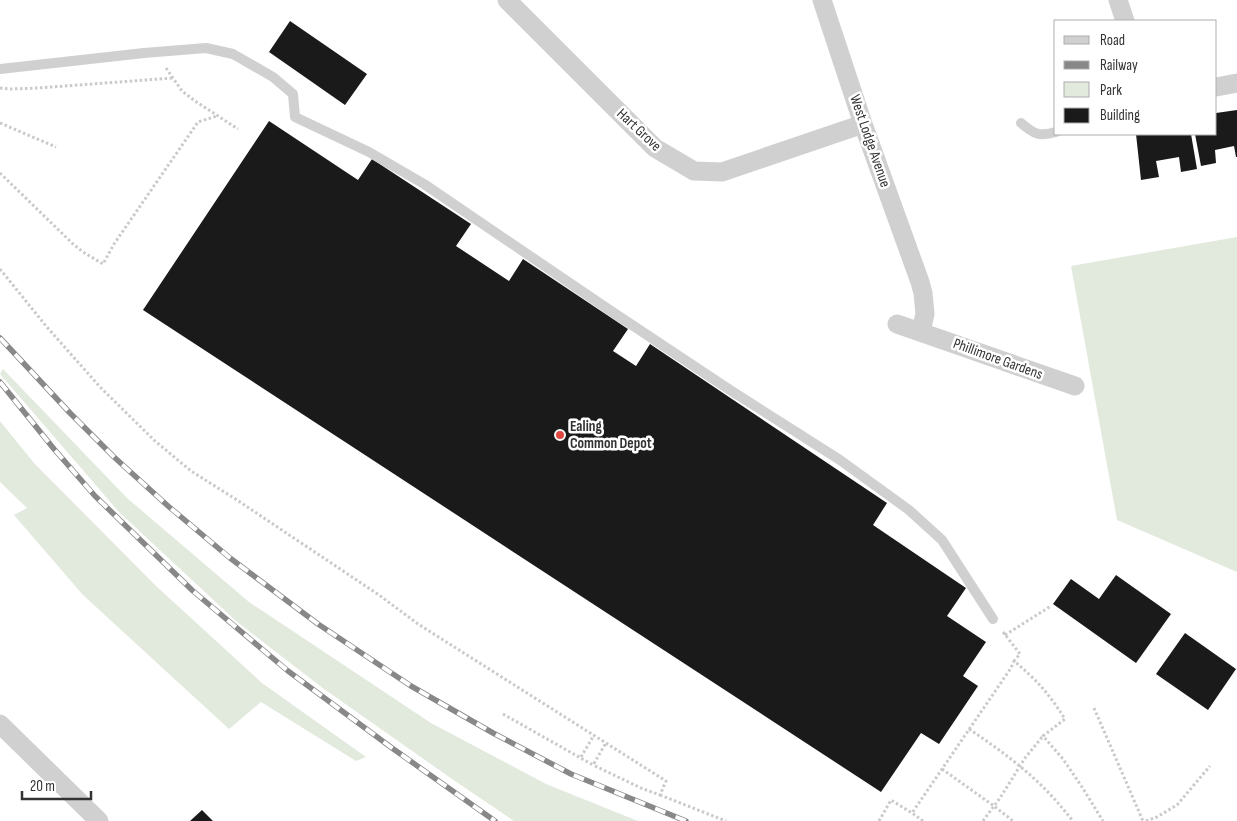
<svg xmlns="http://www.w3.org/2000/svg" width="1237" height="821" font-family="'Sofia Sans Condensed',sans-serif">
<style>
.green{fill:#e2e9dd}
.building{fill:#1a1a1a}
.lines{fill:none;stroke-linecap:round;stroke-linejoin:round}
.path{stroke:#cacaca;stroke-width:3;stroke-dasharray:2.5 2.5;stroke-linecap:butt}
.lane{stroke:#d0d0d0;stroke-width:10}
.street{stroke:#d0d0d0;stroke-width:19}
.rail-casing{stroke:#888;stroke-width:5.5}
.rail{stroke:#fff;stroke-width:4;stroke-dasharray:11;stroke-linecap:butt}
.poi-dot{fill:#de4841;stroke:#fff;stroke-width:2}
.labels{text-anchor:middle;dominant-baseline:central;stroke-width:5;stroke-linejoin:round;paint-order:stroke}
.street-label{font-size:15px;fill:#333;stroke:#fff}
.poi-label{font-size:15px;font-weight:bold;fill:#333;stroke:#fff;text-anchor:start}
</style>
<rect width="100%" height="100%" fill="#fff"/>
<!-- green -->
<path class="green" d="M1237 237V572L1117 520 1071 266Z
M3 369 127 498 249 602 431 723 546 784 638 821H514L452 779 324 689 236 621 119 512 0 374Z
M0 421 34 463 155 585 262 683 366 757 356 761 261 702 229 729 83 595 14 515 27 508 0 482Z"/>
<!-- building -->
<path class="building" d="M290 21 367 74 345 105 269 52Z
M1237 110V157H1236L1234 146 1215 150 1216 163 1201 166 1195 134H1216V113Z
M269 121 358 180 372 159 471 224 456 246 509 281 523 259 628 329 613 351 636 366 650 344 887 503 873 525 966 588 947 616 986 642 963 676 978 686 939 744 921 733 881 792 143 310Z
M1136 134H1191L1197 169 1181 172 1179 157 1156 161 1159 177 1141 180Z
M1116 575 1171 614 1136 663 1053 604 1071 579 1099 599Z
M1185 633 1236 669 1208 710 1156 674Z
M202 810 213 821H190Z"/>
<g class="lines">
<!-- path -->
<path class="path" d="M166 68 182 91 195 101 238 129
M0 88 10 89 38 88 173 78
M0 123 56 147
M0 173 73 244 83 252 103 264 114 244 198 122 217 116
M0 269 46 326 100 387 155 441 191 471 237 500 379 595 418 624 666 781 660 795 641 788 593 765
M1003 632 1020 654 1014 661C1037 680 1049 694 1065 719L1043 736 1063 759 1082 787 1103 821
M1005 635 1051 606
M1094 708 1143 821
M503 714 593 765 606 743
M969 729C996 747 1022 766 1045 789 1055 799 1064 810 1073 821
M581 757 594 735
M942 769 994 806 1013 821
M660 795 726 821
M879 821 891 800 912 813
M923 821 912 813 1011 668 1014 661
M983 821 1000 798 1025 758 1043 736
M1146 821 1157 817 1177 805 1210 766"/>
<!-- lane -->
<path class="lane" d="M0 69 144 53 206 48 233 54 273 77 293 94 295 117 369 152 424 184 608 309 730 390 840 460 909 510 942 540 993 619
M1021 123C1034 134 1039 137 1056 132"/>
<!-- street -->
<path class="street" d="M507 0 655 148 694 171 722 172 863 124
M822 0 863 124 920 282 923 293 925 314 921 331
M1118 0 1125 21
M1216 87 1237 83
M897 324 1075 386
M0 724 99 821"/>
<defs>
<path id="rail" d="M0 338 70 413 114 457 168 506 230 558 318 624 411 686 493 733 571 774 686 821
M0 382 54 449 95 496 193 591 288 671 392 748 495 821"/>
</defs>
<!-- rail casing -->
<use href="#rail" class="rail-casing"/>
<!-- rail -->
<use href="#rail" class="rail"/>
</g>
<!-- markers -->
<circle class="poi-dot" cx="560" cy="435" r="5"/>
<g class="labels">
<!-- street labels -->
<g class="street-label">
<text transform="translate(639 130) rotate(43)">Hart Grove</text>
<text transform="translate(870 141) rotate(71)">West Lodge Avenue</text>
<text transform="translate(998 359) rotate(20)">Phillimore Gardens</text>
</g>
<!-- poi labels -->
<g class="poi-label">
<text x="570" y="426">Ealing<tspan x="570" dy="17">Common Depot</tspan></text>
</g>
</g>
<!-- legend -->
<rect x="1054" y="20" width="162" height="115" fill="#ffffff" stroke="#adadad"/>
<rect x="1064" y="36" width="25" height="8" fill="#d0d0d0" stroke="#adadad"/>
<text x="1100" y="45" font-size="15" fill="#333333">Road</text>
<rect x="1064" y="61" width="25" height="8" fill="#888888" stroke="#adadad"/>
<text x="1100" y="70" font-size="15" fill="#333333">Railway</text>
<rect x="1064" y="82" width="25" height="15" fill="#e2e9dd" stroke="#adadad"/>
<text x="1100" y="95" font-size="15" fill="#333333">Park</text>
<rect x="1064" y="108" width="25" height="15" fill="#1a1a1a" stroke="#adadad"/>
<text x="1100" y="120" font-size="15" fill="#333333">Building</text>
<!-- scale -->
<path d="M22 791v8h69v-8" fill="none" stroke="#333333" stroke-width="2.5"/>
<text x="30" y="791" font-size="15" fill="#333333" stroke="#ffffff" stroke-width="4" paint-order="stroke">20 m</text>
</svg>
